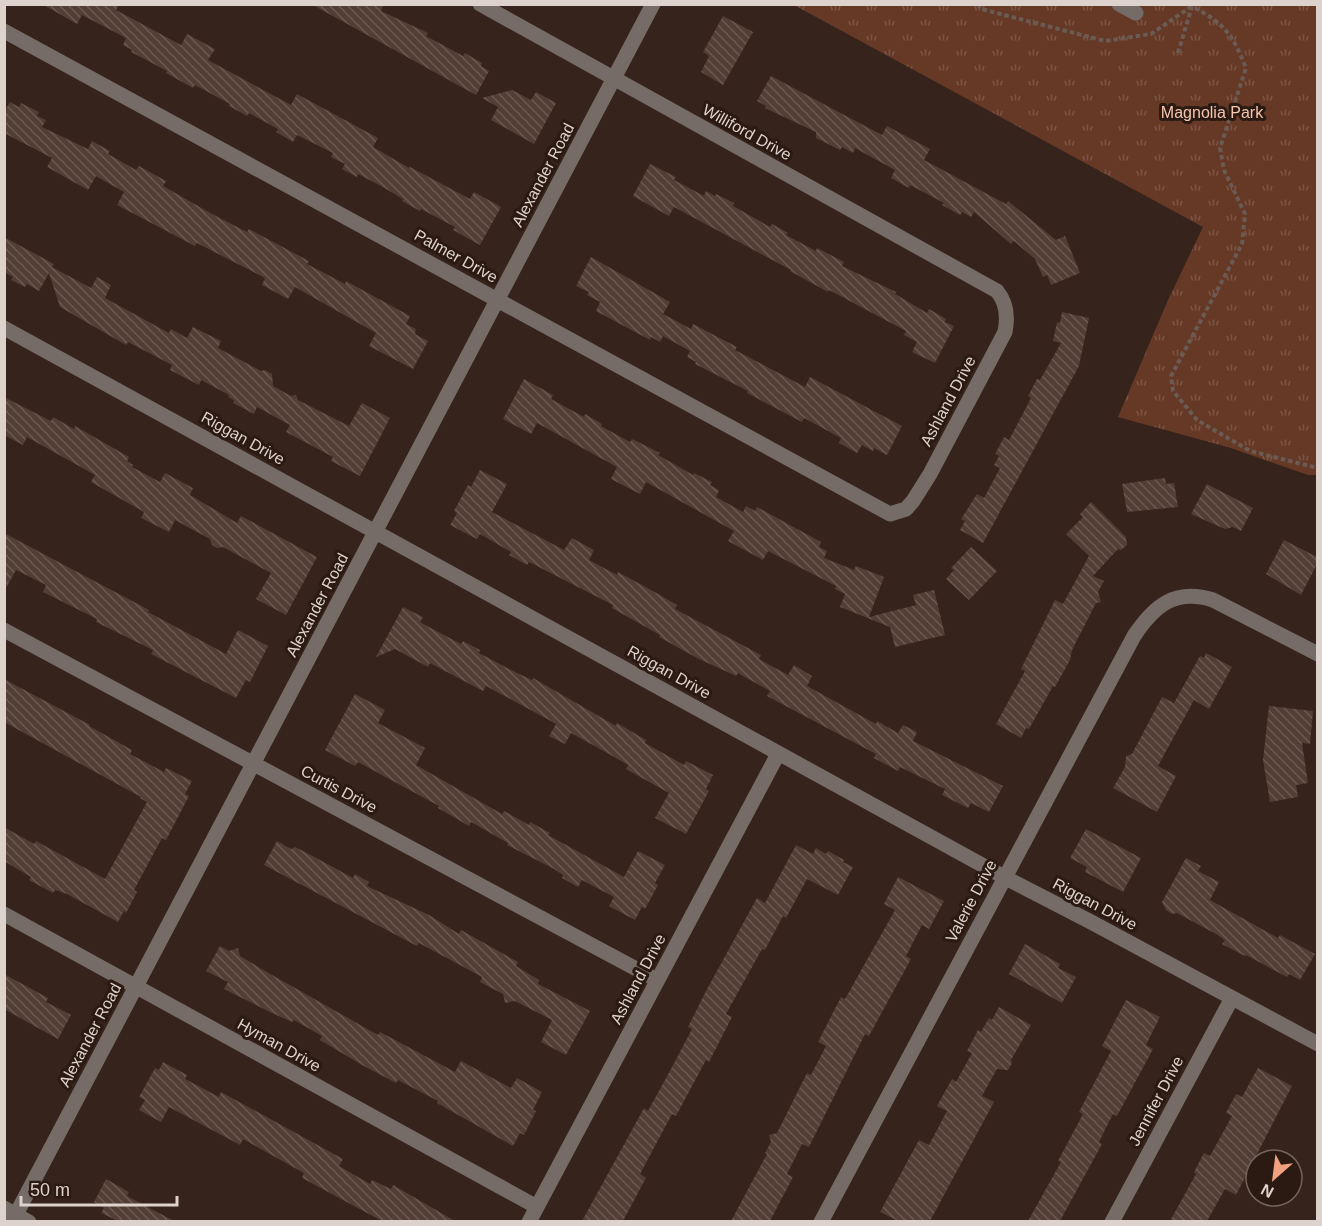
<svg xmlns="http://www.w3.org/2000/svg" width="1322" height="1226" font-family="Helvetica,sans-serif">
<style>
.park{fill:url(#park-tufts)}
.building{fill:url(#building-back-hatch)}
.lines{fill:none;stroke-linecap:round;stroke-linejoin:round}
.path{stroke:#6b5b53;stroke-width:4;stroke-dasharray:4.5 3;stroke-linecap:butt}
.minor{stroke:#756b67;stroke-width:15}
.labels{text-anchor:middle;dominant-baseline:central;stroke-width:6;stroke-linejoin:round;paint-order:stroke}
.park-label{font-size:16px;fill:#f6c5af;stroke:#2b1a12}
.street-label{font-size:16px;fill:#ded2cc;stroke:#2b1a12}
</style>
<defs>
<pattern id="park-tufts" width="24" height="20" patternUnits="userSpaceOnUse" patternTransform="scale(1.5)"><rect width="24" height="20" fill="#653926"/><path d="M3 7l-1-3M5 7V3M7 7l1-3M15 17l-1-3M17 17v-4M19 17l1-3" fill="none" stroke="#7b5544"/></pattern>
<pattern id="building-back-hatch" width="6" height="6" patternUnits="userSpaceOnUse" patternTransform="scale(1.5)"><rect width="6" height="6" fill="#523e35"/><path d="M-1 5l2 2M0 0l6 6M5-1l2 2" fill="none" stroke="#6a5951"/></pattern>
</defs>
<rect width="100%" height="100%" fill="#36231b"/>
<!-- park -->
<path class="park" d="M794 5H1317V475H1308L1231 448 1118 417 1168 300 1203 227Z"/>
<!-- building -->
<path class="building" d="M42 4H119L116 10 181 45 187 34 215 49 208 60 291 105 297 94 378 138 373 147 409 168 410 167 470 199 474 192 501 207 480 245 453 230 455 227 421 209 420 211 402 201 403 199 381 186 358 174 357 177 342 169 345 164 331 157 333 153 297 135 293 142 276 132 278 129 249 113 247 116 229 106 230 104 195 85 193 88 166 73 167 71 131 52 132 50 123 45 126 38 82 15 77 24Z
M311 4H384L381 11 428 33 426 36 463 56 465 53 482 63 481 66 489 71 476 95Z
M723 16 753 32 723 85 701 72 709 56 703 52Z
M771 76 882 135 887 126 930 149 924 160 1006 204 1008 201 1056 240 1065 236 1080 273 1051 285 1047 275 1043 277 1035 259 1014 241 1011 244 974 212 971 217 962 212 960 215 942 205 944 203 910 185 909 188 891 178 895 170 855 148 853 153 842 147 840 150 816 138V132L765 108 766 106 757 101Z
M512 90 531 100 536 92 556 103 534 144 491 120 498 107 482 98Z
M10 102 19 107 21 103 39 112 37 116 46 120 42 127 88 149 92 141 110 151 108 154 136 170 139 166 166 181 163 186 212 214 247 232 249 229 309 261 307 264 345 284 346 281 410 316 406 324 416 329 415 334 428 341 413 369 369 346 376 333 295 287 288 299 262 285 265 278 197 243 195 246 117 205 124 192 96 176 88 190 47 167 52 158 4 133V112Z
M650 164 676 177 674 180 704 196 706 191 715 196 716 194 734 203 733 206 770 227 772 224 788 233 786 235 816 251 817 248 844 262 842 266 896 292 895 294 927 313 929 309 946 319 945 322 954 326 935 363 912 352 917 342 904 335 906 331 829 290 828 292 790 271 791 270 674 207 669 216 633 196Z
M4 237 54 264 52 267 91 288 97 277 111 285 105 298 169 333 171 329 187 338 193 327 221 341 218 348 261 371 265 370 272 374 273 386 291 396 296 395 298 400 349 426 362 403 390 418 360 476 331 461 333 457 286 432 290 425 257 407 254 414 233 403 234 400 228 397 229 395 201 380 199 385 170 370 172 365 128 342 126 345 60 307 49 273 39 291 27 284 25 287 11 280 13 277 4 272Z
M591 257 670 302 663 314 691 329 693 324 737 347 735 350 805 387 810 377 902 426 887 455 874 448 873 451 862 445 857 453 839 443 841 438 804 418 802 422 747 393 748 391 695 364 696 362 687 357 690 351 663 336 660 342 651 337 650 340 596 311 600 302 587 295 589 292 576 286Z
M1062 312 1089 318 1079 366 983 543 960 530 965 521 961 519 977 494 984 498 1000 468 994 465 999 456 995 454 1004 437 1009 440 1031 398 1028 396 1037 379 1040 380 1061 343 1053 341 1057 322 1060 323Z
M524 379 553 395 551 399 584 417 585 414 602 424 601 426 630 442 632 439 660 453 658 455 693 475 694 473 712 482 710 485 719 490 716 497 743 512 746 506 755 511 757 507 821 542 819 547 827 551 824 558 854 570 856 566 884 577 869 617 916 605 913 595 934 590 945 635 895 647 890 627 840 607 845 594 835 589 836 586 768 551 763 560 728 541 734 531 646 482 640 494 611 479 617 467 537 423 531 434 503 419Z
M4 397 51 421 53 417 74 429 75 426 129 457 127 461 133 465 132 467 160 482 165 473 193 488 190 495 237 523 241 516 317 557 286 615 256 599 271 573 223 547 217 548 212 545 210 539 175 520 169 532 141 518 144 512 91 482 95 475 27 437 23 445 4 435Z
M480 470 507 484 492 512 564 550 572 538 594 550 589 560 617 575 618 572 660 595 677 605 675 609 761 655 759 659 788 675 794 665 812 676 807 686 876 724 877 721 898 733 903 725 917 732 913 741 1003 786 989 812 971 803 968 808 942 795 945 789 900 767 898 771 874 758 876 754 767 696 770 691 738 673 736 676 699 659 659 637 660 635 612 608 613 605 529 562 527 565 509 555 511 552 480 534 477 539 450 525 457 513 454 511 468 485 471 487Z
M1165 478 1166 484 1174 483 1178 507 1127 512 1122 484Z
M1207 484 1253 508 1241 531 1233 527 1225 529 1191 514Z
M1091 502 1126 537 1127 545 1121 550 1118 549 1093 576 1104 581 1098 592 1101 602 1096 603 1072 650 1070 660 1055 687 1053 686 1029 729 1026 728 1021 738 996 724 1025 671 1021 669 1055 600 1063 604 1089 556 1066 534 1083 517 1080 514Z
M4 533 149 610 148 612 226 654 238 630 268 646 250 682 246 680 236 698 151 654 153 650 96 622 97 619 43 592 46 585 16 570 4 592Z
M1284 540 1317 557V564L1301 595 1266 574Z
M971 547 997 571 969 600 946 579 954 570 951 568Z
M403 607 423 617 420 622 427 626 461 644 463 641 480 650 479 653 513 671 532 680 533 678 616 726 617 723 646 740 645 743 684 765 686 761 713 775 706 789 709 791 686 834 655 818 669 793 626 769 628 765 602 750 571 733 565 744 549 736 556 724 549 720 486 686 483 691 430 663 428 667 395 649 376 657Z
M1206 653 1232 667 1209 709 1194 700 1158 766 1176 776 1157 812 1113 788 1125 767 1126 756 1132 754 1162 697 1174 703 1200 656 1204 658Z
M4 679 90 725 89 726 132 750 130 754 164 772 166 768 192 781 185 794 189 796 166 840 162 838 134 890 137 892 126 913 124 911 118 922 67 894 55 890 53 893 29 880 31 877 4 861V827L34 844 36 841 105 879 147 802 140 798 141 797 4 722Z
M355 694 385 710 378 723 425 748 416 765 502 814 504 811 529 825 530 822 550 833 548 835 624 877 638 851 665 865 655 883 658 885 645 909 642 907 635 920 609 906 614 897 582 880 578 887 562 878 563 875 554 869 507 845 508 843 471 822 469 826 438 808 439 806 358 762 355 766 325 750Z
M1269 706 1313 711 1310 744 1302 743 1308 783 1296 785 1298 797 1270 802 1263 760Z
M1086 829 1141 858 1123 892 1085 872 1087 867 1070 858Z
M277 841 291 849 295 847 307 853 353 878 355 874 369 882 367 886 429 915 459 934 461 930 518 962 516 966 539 980 538 984 590 1011 566 1055 541 1042 552 1020 515 1001 505 1003 503 994 480 982 482 977 419 943 417 946 264 865Z
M796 845 813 854 816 848 826 854 828 851 844 860 843 862 853 867 838 895 807 879 786 918 783 916 765 950 762 949 726 1014 732 1017 709 1062 706 1060 676 1116 672 1114 640 1174 646 1178 623 1221H582L644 1108 648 1111 672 1067 692 1029 688 1027 706 991 757 898 765 903Z
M1186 858 1201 866 1198 871 1219 882 1210 900 1278 938 1280 935 1315 954 1300 980 1289 974 1287 977 1246 955 1245 956 1222 944 1225 940 1216 934 1177 913 1172 914 1166 910 1162 902Z
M898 877 944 901 929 929 922 925 906 956 911 959 869 1036 865 1034 809 1147 802 1144 787 1174 793 1177 770 1221H731L767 1154 765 1153 771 1142 769 1135 777 1133 807 1073 811 1075 826 1046 818 1042 841 997 845 999 895 910 884 904Z
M1025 944 1060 964 1058 968 1076 977 1062 1003 1009 974Z
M220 946 229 951 238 948 240 956 265 971 378 1035 380 1032 455 1072 461 1061 511 1088 517 1078 542 1092 533 1110 536 1111 524 1135 520 1133 513 1146 437 1103 438 1101 398 1080 396 1083 362 1065 320 1040 322 1036 294 1020 292 1022 272 1013 224 989 228 982 206 971Z
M4 974 48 998 46 1002 71 1015 58 1039 4 1009Z
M1126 1000 1160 1017 1146 1045 1153 1049 1117 1116 1113 1114 1099 1142 1102 1144 1060 1221H1028L1061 1162 1058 1161 1083 1114 1079 1112 1111 1051 1102 1046Z
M999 1007 1031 1025 1011 1060 1012 1063 1008 1070 997 1069 982 1096 994 1102 930 1221H898L880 1212 919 1140 929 1145 947 1111 937 1106 952 1079 956 1082 972 1053 967 1051 978 1030 981 1032 989 1018 992 1020Z
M163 1062 187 1075 185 1079 219 1097 221 1092 343 1159 339 1166 370 1184 372 1180 391 1189 393 1185 455 1221H382L302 1178 304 1173 243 1139 240 1145 169 1107 161 1122 139 1110 145 1100 139 1097 155 1068 159 1070Z
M1258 1068 1292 1086 1236 1195 1225 1189 1207 1221H1170L1196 1174 1194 1172 1204 1153 1210 1156 1232 1116 1226 1113 1236 1094 1242 1097Z
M106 1179 129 1192 127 1196 174 1221H118L101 1213 104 1208 94 1202Z"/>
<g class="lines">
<!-- path -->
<path class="path" d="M978 4 981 9 1105 41 1151 34 1192 6
M1178 53 1192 6C1225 24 1233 35 1246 68L1220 148 1224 170 1245 214 1242 244 1171 376 1173 391 1197 420 1250 451 1318 468"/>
<!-- minor -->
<path class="minor" d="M1119 4 1136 13
M4 31 890 514 906 509 913 501 930 474 1005 332C1008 317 1007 303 997 291L480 4
M4 328 1004 877 1091 922 1318 1044
M4 630 657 980
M4 914 537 1207
M4 1208 29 1222
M12 1222 653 4
M529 1222 778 754
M821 1222 1134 636C1154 606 1175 588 1213 600L1318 654
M1112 1222 1232 998"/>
</g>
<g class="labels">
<!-- park labels -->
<g class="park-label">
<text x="1212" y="112">Magnolia Park</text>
</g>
<!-- street labels -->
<g class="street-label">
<text transform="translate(747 132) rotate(29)">Williford Drive</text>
<text transform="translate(543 175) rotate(-62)">Alexander Road</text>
<text transform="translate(456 256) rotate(29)">Palmer Drive</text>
<text transform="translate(948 401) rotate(-62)">Ashland Drive</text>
<text transform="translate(243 438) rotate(29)">Riggan Drive</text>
<text transform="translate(317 605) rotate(-62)">Alexander Road</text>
<text transform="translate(669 672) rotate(29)">Riggan Drive</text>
<text transform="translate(339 789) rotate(28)">Curtis Drive</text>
<text transform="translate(971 901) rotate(-62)">Valerie Drive</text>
<text transform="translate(1095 904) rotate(28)">Riggan Drive</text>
<text transform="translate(638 979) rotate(-62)">Ashland Drive</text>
<text transform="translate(90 1035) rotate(-62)">Alexander Road</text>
<text transform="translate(279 1045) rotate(29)">Hyman Drive</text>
<text transform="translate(1156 1101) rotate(-62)">Jennifer Drive</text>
</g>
</g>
<!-- border -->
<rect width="1322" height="1226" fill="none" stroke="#ded2cc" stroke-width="12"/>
<!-- north arrow -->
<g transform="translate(1274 1178) rotate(208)"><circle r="28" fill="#2b1a12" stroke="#73645c" stroke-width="1.5"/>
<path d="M0-4.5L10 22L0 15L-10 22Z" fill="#f1a17d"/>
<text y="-9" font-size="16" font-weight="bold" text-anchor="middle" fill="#ded2cc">N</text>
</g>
<!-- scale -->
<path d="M21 1196v9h156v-9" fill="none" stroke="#ded2cc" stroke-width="3"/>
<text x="30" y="1196" font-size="18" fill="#ded2cc" stroke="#2b1a12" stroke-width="4.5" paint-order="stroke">50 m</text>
</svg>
